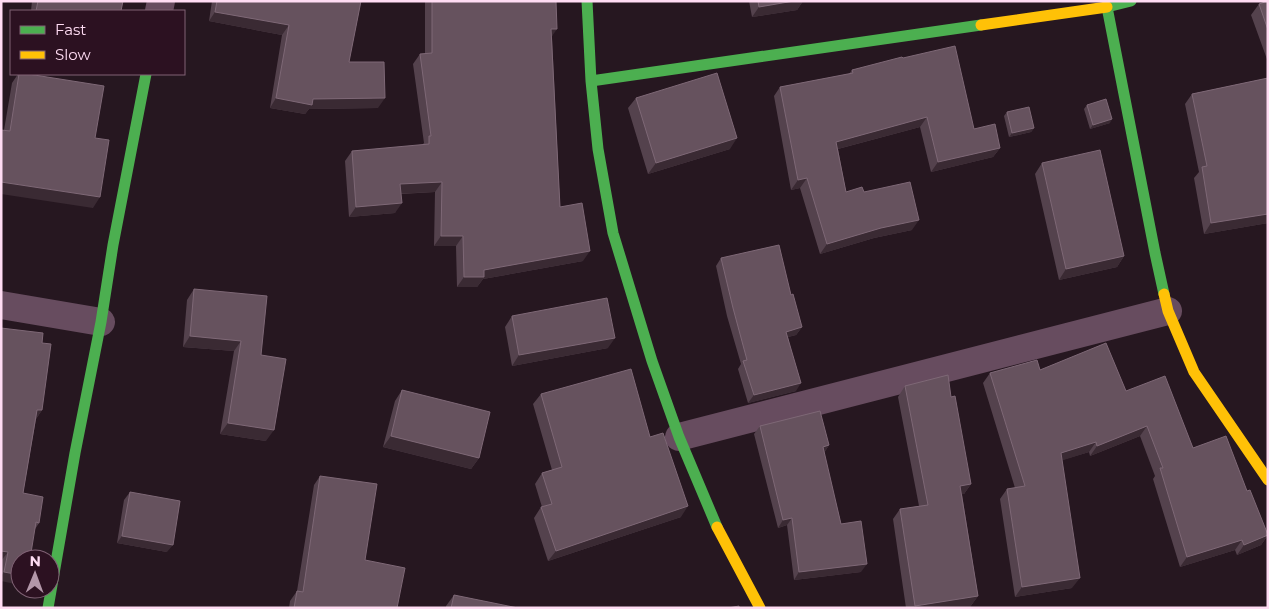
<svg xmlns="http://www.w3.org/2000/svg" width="1269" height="609" font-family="Montserrat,sans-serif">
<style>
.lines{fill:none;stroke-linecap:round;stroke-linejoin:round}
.street{stroke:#674c5f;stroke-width:28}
.fast{stroke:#4caf50;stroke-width:11}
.slow{stroke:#ffc107;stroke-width:11}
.wall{fill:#54424d}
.shaded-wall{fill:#3a2a33}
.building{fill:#66525e;stroke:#7e6876}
</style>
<rect width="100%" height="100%" fill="#261720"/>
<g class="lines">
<!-- street -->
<path class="street" d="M159 11 161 1
M1 305 101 322
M679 437 1168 311"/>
<!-- fast -->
<path class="fast" d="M587 1 591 81 598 149 613 233 652 361 679 437 717 527
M1131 1 1107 7 1155 253 1164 294
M591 81 981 25
M48 608 75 453 101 322 113 245 146 74"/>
<!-- slow -->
<path class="slow" d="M981 25 1107 7
M1164 294 1168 311 1194 372 1268 480
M717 527 760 608"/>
</g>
<!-- wall -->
<path class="wall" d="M32 1H123L121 11H31Z
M212 1H361L349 62 378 108 309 109 305 114 270 108 282 35 209 21Z
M425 1H556L552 37 560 207 583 261 483 279 477 287H457L456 246H434L435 192 401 194 395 213 349 217 345 161 352 151 422 145 424 143 413 64 420 54H425Z
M749 1H803L797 10 752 17Z
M1268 1V62L1251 15 1259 4Z
M903 58 974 129 1000 148 993 157 931 172 920 127 838 149 846 192H864L912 230 874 238 820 254 800 188 791 190 774 96 780 87 849 74 852 70Z
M18 74H28L95 138 93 208 4 130 12 83Z
M1268 78V223L1204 234 1194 178 1199 172 1185 104 1192 94Z
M636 98 730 149 648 174 628 108Z
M1087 105 1110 123 1090 129 1084 109Z
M1007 112 1034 128 1031 132 1009 137 1004 116Z
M1042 163 1124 256 1117 267 1059 280 1035 174Z
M721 258 791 295 802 327 796 335 788 337 796 391 748 403 738 369 741 364 727 316 716 266Z
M194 289 261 355 266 441 220 434 234 351 183 347 187 300Z
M512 316 608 348 512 366 505 327Z
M1 328 42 343V410L36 419 23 493 39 523 1 581Z
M1040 370 1126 391 1193 448 1247 491 1268 535 1261 545 1237 555 1235 550 1180 567 1153 479 1155 476 1140 436 1090 456 1089 452 1062 460 1072 588 1015 597 1000 499 1007 489 1015 488 983 383 990 373Z
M905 386 951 397 971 484 964 494H962L978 596 970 607 964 608H906L893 519 900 509 919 506 898 397Z
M402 390 479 458 471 469 383 447 395 401Z
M541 394 650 437 681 517 548 561 534 518 541 507H542L535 484 542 473 552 470 533 404Z
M760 426 829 445 824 453 841 524 861 572 794 580 787 525 778 528 754 434Z
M320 476 365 560 397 608H289L290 601 297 591 314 485Z
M130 492 167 552 117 543 124 500Z
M454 595 518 608H446V606Z"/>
<!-- shaded-wall -->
<path class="shaded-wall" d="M794 1H803L797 10 752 17 759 7Z
M215 12 289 25 282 35 209 21Z
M551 29H557L550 39Z
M276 98 313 99 385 98 378 108 309 109 305 114 270 108Z
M927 117 920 127 830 151 836 142Z
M1112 119 1110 123 1090 129 1093 125Z
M1034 128 1031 132 1009 137 1012 133Z
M737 138 730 149 648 174 656 163Z
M1000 148 993 157 931 172 938 162Z
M807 178 800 188 791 190 798 180Z
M1 182 100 197 93 208 1 194Z
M442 182 435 192 393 194 400 184Z
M402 203 395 213 349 217 356 207Z
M1268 214V223L1204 234 1211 223Z
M919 220 912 230 874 238 820 254 827 244 881 228Z
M441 236H463L456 246H434Z
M590 251 583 261 483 279 477 287H457L464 277 484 270Z
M1124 256 1117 267 1059 280 1066 269Z
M802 327 796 335 780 339 786 332Z
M190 336 241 341 234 351 183 347Z
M615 338 608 348 512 366 519 355Z
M801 383 796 391 748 403 754 395Z
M37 410H42L36 419Z
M228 423 274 430 266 441 220 434Z
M1147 426 1140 436 1090 456 1097 446Z
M391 436 479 458 471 469 383 447Z
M1096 442 1089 452 1054 463 1061 453Z
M829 445 824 453 823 447Z
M971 484 964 494 953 496 960 486Z
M688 506 681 517 548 561 556 551Z
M792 518 787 525 778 528 783 520Z
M1268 535 1261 545 1237 555 1244 545Z
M122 536 173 545 167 552 117 543Z
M1242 540 1235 550 1180 567 1187 557Z
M1 551 8 552 1 561Z
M867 564 861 572 794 580 799 572Z
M4 572 20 575V585L1 581V576Z
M1080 578 1072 588 1015 597 1022 587Z
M978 596 970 607 964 608H914L915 606Z"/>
<!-- building -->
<path class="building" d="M38 1H123L121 11H36Z
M217 1H361L349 62H384L385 98 313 99 312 105 276 98 289 25 215 12Z
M432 1H556L557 29H551L560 207 582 203 590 251 484 270V277H464L463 236H441L442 182 400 184 402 203 356 207 352 151 429 144V136H431L420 54 432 53Z
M758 1H794L759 7Z
M1268 1V30L1259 4Z
M955 46 974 129 995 124 1000 148 938 162 927 117 836 142 846 192 862 187 864 192 910 182 919 220 881 228 827 244 807 178 798 180 780 87 853 73 852 70 902 57 903 58Z
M717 73 737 138 656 163 636 98Z
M19 74H28L104 86 95 138 109 140 100 197 1 182V130L10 131Z
M1268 78V214L1211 223 1202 167 1207 166 1192 94Z
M1106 99 1112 119 1093 125 1087 105Z
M1029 107 1034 128 1012 133 1007 112Z
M1100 150 1124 256 1066 269 1042 163Z
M779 245 791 295 793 294 802 327 786 332 801 383 754 395 743 361 747 360 733 308 721 258Z
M194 289 267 296 261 355 286 359 274 430 228 423 241 341 190 336Z
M607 298 615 338 519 355 512 316Z
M1 328 43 333 42 343 51 344 42 410H37L23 493 43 497 39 523 36 522 30 559H20V575L4 572 8 552 1 551Z
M1106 343 1126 391 1165 376 1193 448 1226 436 1247 491 1250 490 1268 535 1244 545 1242 540 1187 557 1160 468H1163L1147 426 1097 446 1096 442 1061 453 1080 578 1022 587 1007 489 1025 486 990 373 1037 360 1040 370Z
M631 369 650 437 663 433 688 506 556 551 541 507 552 504 542 473 562 467 541 394Z
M948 375 951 397 955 396 971 484 960 486 978 596 915 606 900 509 928 505 905 386Z
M402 390 490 412 479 458 391 436Z
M820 411 829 445 823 447 841 524 861 521 867 564 799 572 792 518 783 520 760 426Z
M320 476 377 484 365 560 405 568 397 608H294L297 591 303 592Z
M130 492 180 501 173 545 122 536Z
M454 595 518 608H451Z
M739 606V608H728Z"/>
<!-- border -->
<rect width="1269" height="609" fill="none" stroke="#ffdcf3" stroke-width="5"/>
<!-- legend -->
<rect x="10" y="10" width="175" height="65" fill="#2c1121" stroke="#806275"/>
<rect x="20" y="26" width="25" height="8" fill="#4caf50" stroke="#806275"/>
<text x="55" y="35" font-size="15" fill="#ffdcf3">Fast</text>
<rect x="20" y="51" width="25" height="8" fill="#ffc107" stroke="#806275"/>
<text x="55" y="60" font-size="15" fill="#ffdcf3">Slow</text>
<!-- north arrow -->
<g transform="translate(35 574) rotate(1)"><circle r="24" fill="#2c1121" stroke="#806275"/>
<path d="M0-4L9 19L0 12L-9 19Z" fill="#b397a9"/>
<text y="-8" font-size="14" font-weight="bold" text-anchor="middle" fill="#ffdcf3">N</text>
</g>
</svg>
